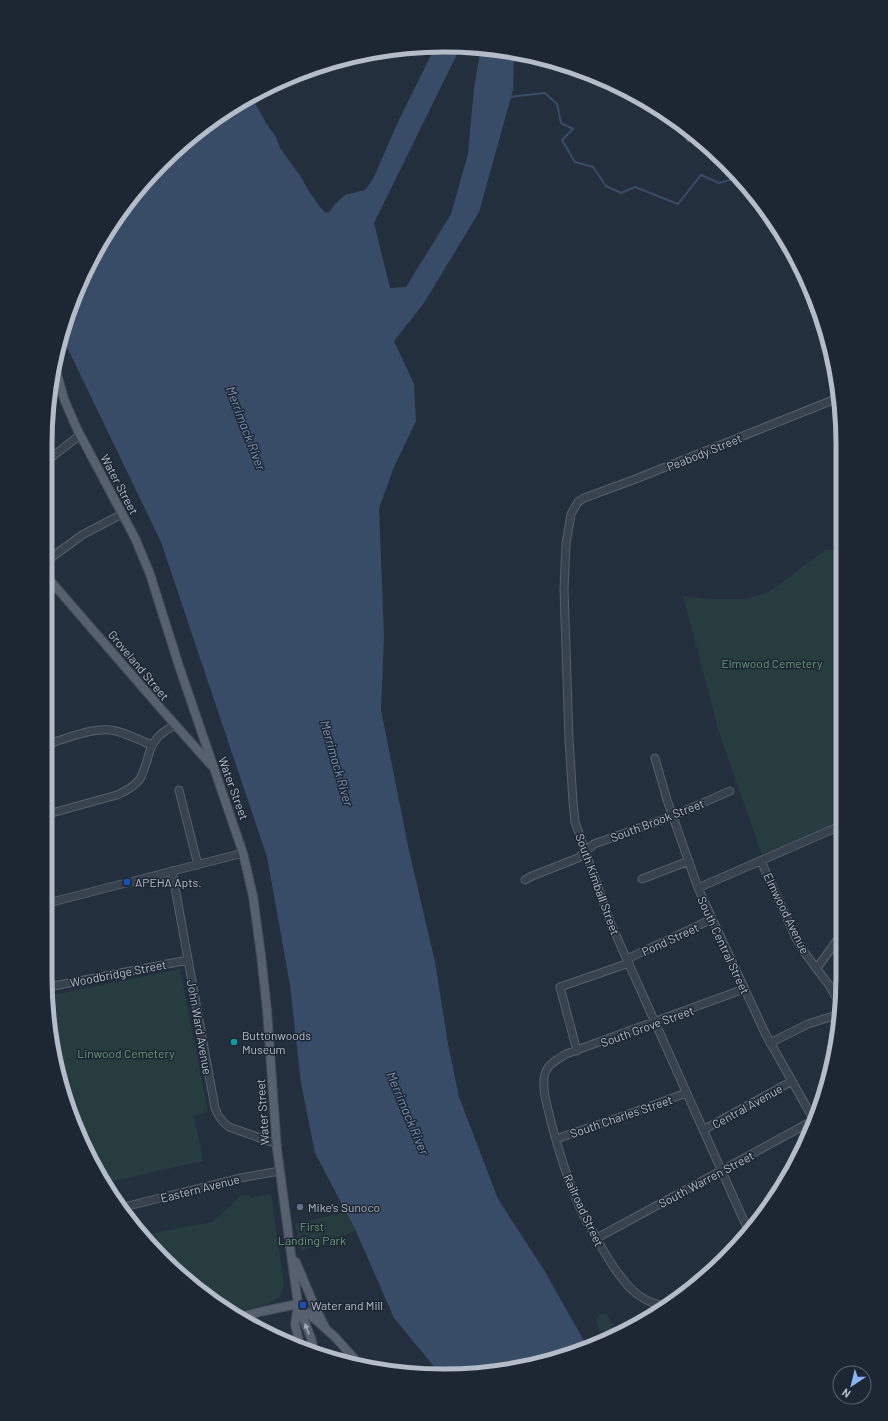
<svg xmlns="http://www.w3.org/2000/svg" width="888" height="1421" font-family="Barlow,sans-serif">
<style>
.green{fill:#263c3f}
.water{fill:#394c67}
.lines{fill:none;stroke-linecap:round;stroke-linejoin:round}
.stream{stroke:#394c67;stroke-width:2}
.minor-casing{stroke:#565f6c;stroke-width:9}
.major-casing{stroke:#414a57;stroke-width:10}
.minor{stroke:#38414e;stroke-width:7}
.major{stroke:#56606e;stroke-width:8}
.oneway{fill:#a1aab7}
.transit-dot{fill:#1a4fb4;stroke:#1d2633;stroke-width:1.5}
.culture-dot{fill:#0f9aa8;stroke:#1d2633;stroke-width:1.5}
.service-dot{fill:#5c6f8a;stroke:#1d2633;stroke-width:1.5}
.labels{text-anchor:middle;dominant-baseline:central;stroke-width:3;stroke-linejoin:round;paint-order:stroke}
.street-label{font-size:12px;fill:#b4bcc9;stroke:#1d2633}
.park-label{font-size:12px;fill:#6b9a76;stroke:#1d2633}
.poi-label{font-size:12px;fill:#b4bcc9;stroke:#1d2633;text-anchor:start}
.water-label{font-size:13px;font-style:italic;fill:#7c92b1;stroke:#1d2633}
.rim{fill:none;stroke:#b4bcc9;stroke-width:5}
</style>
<rect width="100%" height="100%" fill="#242f3e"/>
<!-- green -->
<path class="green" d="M842 549 840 822 762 855 719 732 683 596 709 599H745L769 592 825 550Z
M180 969 208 1112 194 1116 203 1161 105 1183 86 1154 66 1105 48 1029V996Z
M271 1194 284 1284C282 1289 282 1294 277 1298 268 1307 245 1309 232 1313L201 1294 143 1235 212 1222 232 1205 240 1195H248L251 1198Z
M346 1212 356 1231 301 1251 295 1224Z
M600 1314H606L613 1324C612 1331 608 1333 602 1336L596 1320Z"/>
<!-- water -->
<path class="water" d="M461 46 374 223 390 288 406 287 451 214 468 154 474 88 481 48 514 53 513 90 479 212 424 303 394 341 414 384 416 421 394 467 379 508 384 636 381 710 409 851 435 962 448 1044 459 1097 498 1199 544 1270 588 1348 572 1355 496 1373 444 1376H442L394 1318 356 1231 315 1153 301 1083 290 985 267 857 161 542 65 343V331L75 292 127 201 181 144 244 99 251 96 266 123 276 137 280 148 301 177 308 190 320 207 326 213 330 211 336 203 345 195 365 190 373 179 399 120 435 47Z"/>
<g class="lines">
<!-- stream -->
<path class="stream" d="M509 97 545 93 557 104 561 123 573 129 562 140 575 162 593 167 606 186 621 193 635 187 678 204 701 175 719 183 737 178 742 179"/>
<defs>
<path id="minor" d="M690 138 696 136
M49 390 61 387
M48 460 80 435
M48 560 82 535 122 514
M48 744C69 738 94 726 116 731 128 734 140 740 151 745
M655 758 667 800 698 888 766 1035 815 1122
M179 790 198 865
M48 814 117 795C126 791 134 787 140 779 143 774 145 766 147 761 151 742 158 734 175 725
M761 861 796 938 804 952 829 985 840 1004
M172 871 215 1108C218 1116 221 1121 229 1127L277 1144
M642 879 689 861
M525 880 532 876 578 858 594 844 673 816 730 791
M698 888 840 826
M48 903 243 853
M627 959 712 919
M817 968 840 936
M48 987 188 960
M770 1043 808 1024 840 1014
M577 1051 560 987 629 963
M703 1130 792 1081
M556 1139 635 1112 686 1093
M120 1208 240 1178 280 1171
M749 1232 611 924 575 822 573 802 569 739 564 589 566 544 571 514 578 502 584 498 633 480 838 398
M597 1238 816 1119
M666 1306C650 1304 635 1295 625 1282 614 1269 605 1254 597 1239 594 1232 589 1227 586 1220 570 1189 560 1156 551 1122 548 1108 539 1082 547 1069 551 1062 560 1058 566 1054L744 989"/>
<path id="major" d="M55 366 64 399 77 429 135 538 150 574 179 666 243 853 253 896 261 955 267 1010 277 1149 289 1239 298 1304 311 1338 315 1355
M48 578 163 711 211 765
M296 1262 315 1307 326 1329
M298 1305 295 1324 301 1349
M299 1305 335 1337 361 1366
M239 1317 264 1311 298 1304"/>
</defs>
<!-- minor casing -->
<use href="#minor" class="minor-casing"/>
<!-- major casing -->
<use href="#major" class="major-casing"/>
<!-- minor -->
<use href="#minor" class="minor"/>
<!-- major -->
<use href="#major" class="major"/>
</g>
<!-- one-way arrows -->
<defs><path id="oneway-solid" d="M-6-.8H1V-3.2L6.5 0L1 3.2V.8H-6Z"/></defs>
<use class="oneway" href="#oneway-solid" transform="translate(307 1329) rotate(-111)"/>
<!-- markers -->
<g class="transit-dot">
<rect x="123" y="878" width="8" height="8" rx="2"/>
<rect x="299" y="1301" width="8" height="8" rx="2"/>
</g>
<circle class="culture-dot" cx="234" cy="1042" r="4"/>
<circle class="service-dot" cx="300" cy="1207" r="4"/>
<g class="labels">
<!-- street labels -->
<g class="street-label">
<text transform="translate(704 452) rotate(-22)">Peabody Street</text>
<text transform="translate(120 484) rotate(62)">Water Street</text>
<text transform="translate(139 665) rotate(50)">Groveland Street</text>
<text transform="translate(234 788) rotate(70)">Water Street</text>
<text transform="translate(657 820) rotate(-21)">South Brook Street</text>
<text transform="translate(598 884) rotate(70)">South Kimball Street</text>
<text transform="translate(787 913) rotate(64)">Elmwood Avenue</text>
<text transform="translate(670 939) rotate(-25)">Pond Street</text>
<text transform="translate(724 945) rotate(65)">South Central Street</text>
<text transform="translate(118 973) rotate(-11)">Woodbridge Street</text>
<text transform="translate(647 1026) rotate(-20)">South Grove Street</text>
<text transform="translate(200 1027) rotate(80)">John Ward Avenue</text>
<text transform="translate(747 1106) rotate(-29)">Central Avenue</text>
<text transform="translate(262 1112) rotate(-94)">Water Street</text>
<text transform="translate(621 1116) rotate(-19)">South Charles Street</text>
<text transform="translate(706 1179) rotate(-28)">South Warren Street</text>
<text transform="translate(200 1188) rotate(-14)">Eastern Avenue</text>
<text transform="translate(584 1210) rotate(65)">Railroad Street</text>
</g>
<!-- park labels -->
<g class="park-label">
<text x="772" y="663">Elmwood Cemetery</text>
<text x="126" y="1053">Linwood Cemetery</text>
<text x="312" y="1226">First<tspan x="312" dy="14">Landing Park</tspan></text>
</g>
<!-- poi labels -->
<g class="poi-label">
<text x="135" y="882">APEHA Apts.</text>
<text x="242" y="1035">Buttonwoods<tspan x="242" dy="14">Museum</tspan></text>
<text x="308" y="1207">Mike's Sunoco</text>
<text x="311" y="1305">Water and Mill</text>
</g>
<!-- water labels -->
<g class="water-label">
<text transform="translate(246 428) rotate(69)">Merrimack River</text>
<text transform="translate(337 763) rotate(74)">Merrimack River</text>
<text transform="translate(408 1113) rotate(67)">Merrimack River</text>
</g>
</g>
<!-- crop -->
<path d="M0 0H888V1421H0ZM444 52H444A392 392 0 0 1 836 444V977A392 392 0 0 1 444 1369H444A392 392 0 0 1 52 977V444A392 392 0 0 1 444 52Z" fill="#1d2633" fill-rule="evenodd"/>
<path class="rim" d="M444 52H444A392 392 0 0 1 836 444V977A392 392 0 0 1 444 1369H444A392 392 0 0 1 52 977V444A392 392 0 0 1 444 52Z"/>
<!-- north arrow -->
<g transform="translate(852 1385) rotate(215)"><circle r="19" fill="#1d2633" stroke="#59626f"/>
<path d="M0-3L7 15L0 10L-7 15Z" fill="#8ab4f8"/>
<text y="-6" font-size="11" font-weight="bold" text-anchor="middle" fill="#b4bcc9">N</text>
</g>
</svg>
